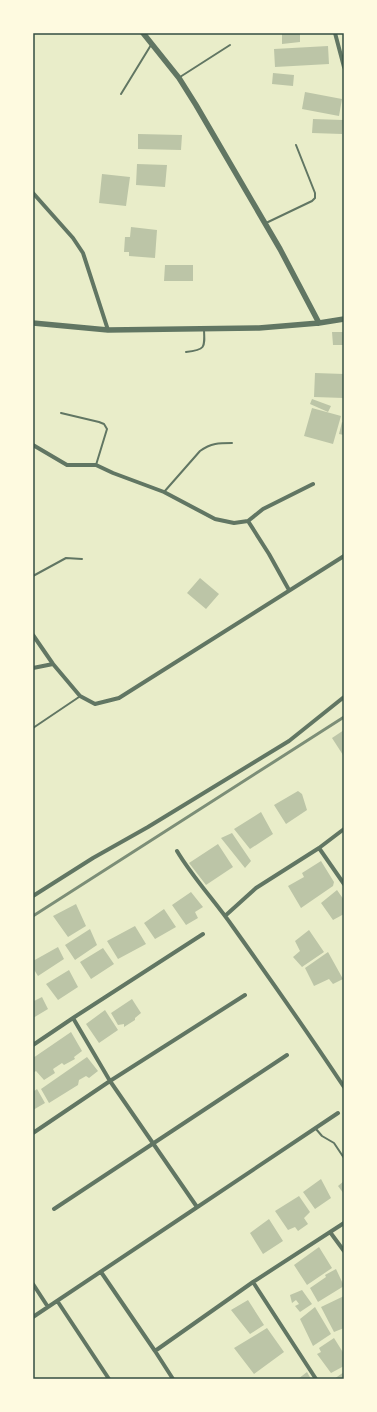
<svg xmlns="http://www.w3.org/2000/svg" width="377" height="1412" font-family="'Work Sans',sans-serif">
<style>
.building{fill:#bcc5a7}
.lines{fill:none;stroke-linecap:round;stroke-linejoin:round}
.service{stroke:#617663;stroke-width:2}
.minor{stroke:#617663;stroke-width:4}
.tertiary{stroke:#617663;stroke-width:5.5}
.rail{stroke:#7c8e77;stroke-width:3}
.neatline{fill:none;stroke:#344e41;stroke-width:1.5}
</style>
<rect width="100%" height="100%" fill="#e9edc9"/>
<!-- building -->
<path class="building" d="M282 33H300V42L282 44Z
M328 46 329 64 275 67 274 49Z
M273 73 294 75 293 86 272 84Z
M305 92 342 99 339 116 302 109Z
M313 119 343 120 342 134 312 133Z
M138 134 182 135 181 150 138 149Z
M137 164 167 165 165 187 136 185Z
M102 174 130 177 126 206 99 203Z
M131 227 157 230 155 258 129 256V252H124L125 237H130Z
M165 265H193V281H164Z
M332 332H344V345H333Z
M315 373 344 374V398L314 397Z
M312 399 331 406 328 412 310 404Z
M312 408 341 416 333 444 304 436Z
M342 422 344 423V435L339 434Z
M200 578 219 594 206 609 187 593Z
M344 730V754L343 755 332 738Z
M298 791 302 794 307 810 286 824 274 805Z
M261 812 273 834 250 849 234 829Z
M232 833 251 861 245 868 221 838Z
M218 844 233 867 206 885 189 863Z
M321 861 334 882 333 886 301 908 288 886 304 877 302 873Z
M337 890 344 900V914L333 920 321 903Z
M191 892 203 907 195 912 198 918 186 925 172 905Z
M76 904 86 926 68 937 53 916Z
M164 909 176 927 155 939 144 923Z
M135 926 146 944 118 959 107 941Z
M90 929 97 945 75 960 65 945Z
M309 930 324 952 302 967 293 957 300 951 295 941Z
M58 947 64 959 38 976 33 968V961Z
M103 948 114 964 91 979 80 962Z
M328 952 343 979 333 984 329 979 314 986 305 968Z
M69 970 78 987 58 1000 46 984Z
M42 997 48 1009 33 1018V998L34 1001Z
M132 999 141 1013 135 1018V1020L124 1027V1024L118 1025 111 1013Z
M105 1010 118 1030 99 1043 86 1024Z
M71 1032 82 1051 74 1057 75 1059 64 1065 62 1063 53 1069 55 1073 44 1080 36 1071 33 1073V1058Z
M87 1057 98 1071 89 1078 86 1076 79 1080 78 1085 49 1103 41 1089Z
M37 1089 45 1103 33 1110V1092Z
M321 1179 331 1198 315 1209 303 1192Z
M344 1181V1194L338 1186Z
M299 1196 310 1212 304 1218 308 1224 298 1231 295 1227 288 1230 275 1211Z
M269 1219 283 1241 263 1254 250 1233Z
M319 1247 332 1268 307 1285 294 1265Z
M336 1269 344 1286 318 1302 310 1288 326 1277 325 1275Z
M302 1290 312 1304 300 1312 295 1306 299 1304 296 1300 292 1303 290 1295Z
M344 1296V1328L334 1332 321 1307Z
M248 1300 264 1325 250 1334 231 1310Z
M315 1307 331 1334 313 1346 300 1319Z
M267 1328 284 1352 254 1374 234 1348Z
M334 1338 344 1354V1366L331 1373 317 1354 321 1352 319 1348Z
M307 1372 311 1379H298Z
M344 1372V1379H334Z"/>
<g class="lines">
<!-- service -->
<path class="service" d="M180 77 230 45
M121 94 151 45
M266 223 312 201 315 198V193L296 145
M186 352C205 350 205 348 204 330
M61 413 99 422 104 424 107 429 96 465
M164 492 200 451C211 443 219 443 232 443
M33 576 66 558 82 559
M33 728 79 697
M316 1129 322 1136 334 1143 344 1158"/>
<!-- minor -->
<path class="minor" d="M335 33 344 67
M33 193 73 238 83 253 108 330
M33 445 67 465H96L113 473 164 492 215 519 234 523 248 521 263 509 313 484
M248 521 269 554 289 590
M33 635 53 664 80 696 95 704 119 698 344 556
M33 668 53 664
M319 848 344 884
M177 851C193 878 215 901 233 927 271 980 308 1033 344 1087
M33 896 93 858 148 827 289 741 344 697
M225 916 256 888 319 848 344 829
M73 1018 110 1081 197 1207
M33 1045 73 1018 203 934
M33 1133 110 1081 245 995
M54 1209 287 1055
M330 1232 344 1251
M101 1272 155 1351 173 1379
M253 1282 316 1379
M33 1284 48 1307
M58 1302 109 1379
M33 1317C135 1249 236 1181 338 1113
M155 1351 253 1282 344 1223"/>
<!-- tertiary -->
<path class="tertiary" d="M143 33 179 78 196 105 280 249 319 323
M33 323 108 330 259 328 319 323 344 319"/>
<!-- rail -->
<path class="rail" d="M33 916 344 717"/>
</g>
<!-- border -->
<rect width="377" height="1412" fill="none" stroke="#fefae0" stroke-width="68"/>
<rect x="34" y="34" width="309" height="1344" class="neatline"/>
</svg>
